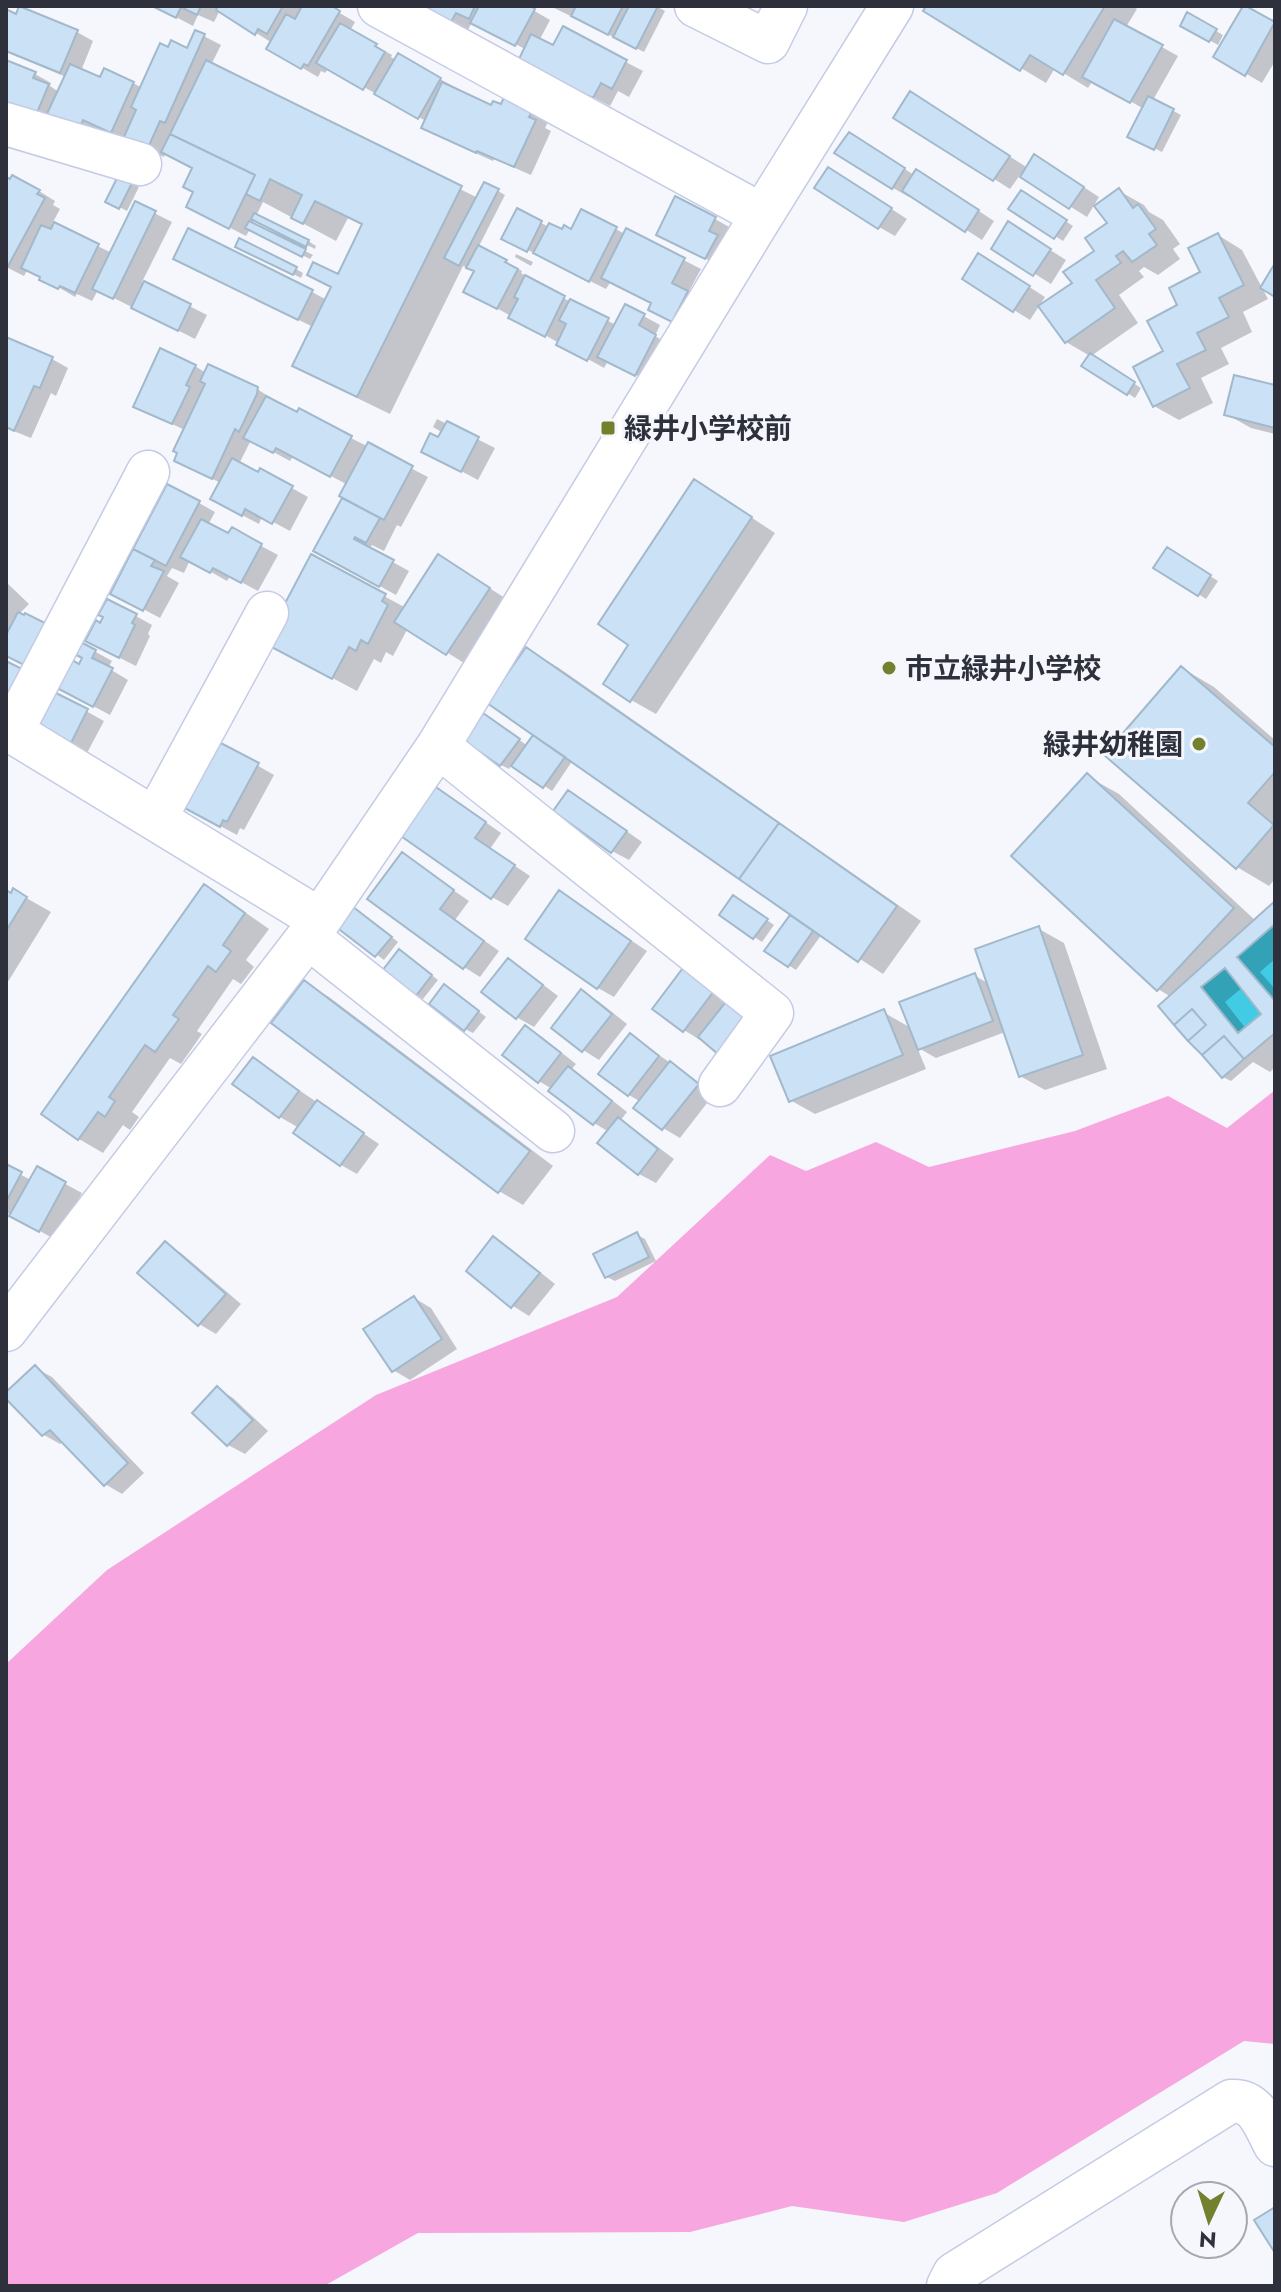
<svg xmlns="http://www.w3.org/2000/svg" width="1281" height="2292" font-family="Jost,'Noto Sans JP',sans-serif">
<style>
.forest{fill:#f7a6df}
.water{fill:#41cbe4}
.shadow{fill:#0003;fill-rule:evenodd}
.building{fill:#cbe1f5;stroke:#a2b8cb;stroke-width:2;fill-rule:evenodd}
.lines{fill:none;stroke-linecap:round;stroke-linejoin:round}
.minor-casing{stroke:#c4cbe4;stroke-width:45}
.minor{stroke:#fff;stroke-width:42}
.poi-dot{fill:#73812e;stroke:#f6f7fd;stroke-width:3}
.labels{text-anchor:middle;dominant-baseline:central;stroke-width:6;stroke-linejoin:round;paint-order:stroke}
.poi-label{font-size:28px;font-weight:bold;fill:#2e313b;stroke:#f6f7fd;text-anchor:start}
</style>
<rect width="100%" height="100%" fill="#f6f7fd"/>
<!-- forest -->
<path class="forest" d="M1275 1090V2044L1244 2041 997 2193 904 2222 792 2206 690 2232 418 2233 324 2286H6V1664L107 1570 376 1395 617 1297 770 1155 806 1171 876 1142 929 1167 1075 1131 1168 1096 1227 1128Z"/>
<!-- water -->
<path class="water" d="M1275 924V1001L1237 957Z
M1225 968 1261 1014 1238 1033 1201 987Z"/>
<!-- shadow -->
<path class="shadow" d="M155 6H328L355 22 350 31 392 55 391 57 396 60 398 56 491 107H502L506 98 549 120 545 128 551 131 531 175 494 159 493 161 440 137 426 121 329 68 325 73 321 71 318 77 268 48 272 43 220 10 214 22 198 15 193 26Z
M424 6H526L550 20 539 41 554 48 563 29 643 71 629 97 618 91 610 106 581 91 525 49 472 22 468 30Z
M550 6H656L665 11 644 52Z
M929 6H1131L1137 9 1126 27 1178 56 1153 100 1181 115 1162 152 1130 136 1144 109 1093 80 1088 88 1055 68 1046 83 926 11Z
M1244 7 1275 25V61L1262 83 1216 56Z
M6 12 77 32 93 41 81 71 101 80 133 83 142 88 188 50 196 32 221 45 211 65 478 198 498 191 505 195 478 248 522 271 521 273 533 280 532 282 616 325 625 306 660 325 655 336 672 346 652 383 608 361 604 368 482 300 476 271 463 266 390 414 326 383 295 365 313 327 192 267 312 292 327 300 364 226 348 218 336 241 263 202 256 216 308 241 316 246 315 249 255 219 252 224 313 255 310 259 250 229 246 236 205 215 195 192 194 168 166 153 164 157 100 128 95 138 6 110V62L35 74 51 83 50 86 59 92 66 77 6 52Z
M1188 15 1223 35 1218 45 1182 25Z
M927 104 1028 168 1051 166 1099 197 1087 217 1020 175 1010 189 896 117Z
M866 144 914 175 933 181 994 221 982 240 911 194 909 197 893 188Z
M6 179 39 191 55 201 53 205 60 209 52 224 112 253 136 204 172 222 142 282 207 315 195 339 98 290 92 301 77 294 75 297 28 269 24 276 6 267Z
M845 179 907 219 895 236 879 227Z
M132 183 139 187 127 211 108 201Z
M1119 191 1144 205 1149 212 1163 220 1180 244 1173 249 1180 259 1158 275 1144 267 1139 271 1144 277 1119 295 1138 323 1091 356 1141 388 1135 398 1084 365 1090 356 1066 342 1075 284 1097 251 1110 224Z
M1029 197 1073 226 1063 241 1011 209Z
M517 211 549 227 562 232 572 231 582 211 625 234 627 231 701 269 688 293 703 302 689 329 667 318 654 303 611 281 606 289 504 238Z
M715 219 731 228 722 267 675 243Z
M1025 234 1066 260 1051 284 994 248Z
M1218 235 1242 250 1268 299 1243 312 1252 332 1221 348 1229 364 1201 378 1213 403 1179 420 1154 406 1166 352 1180 306 1203 273Z
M245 250 296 269 303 273 301 278Z
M516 254 533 262 531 266 515 257Z
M995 265 1045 297 1030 320 1014 310Z
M6 342 52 359 68 368 56 396 51 393 31 438 6 428Z
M195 366 206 373 257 389 273 399V402L351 438 428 477 401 527 397 525 384 551 372 545 369 549 409 571 396 595 316 551 345 497 348 485 293 456 290 461 251 440 239 464 259 475 261 471 308 497 290 531 262 516 259 524 229 508 221 483 193 470 185 430 152 415Z
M1275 387V434L1251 428 1226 414Z
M437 419 495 448 478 480 440 460 439 440 443 433 433 427Z
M719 496 775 533 656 714 631 700V644Z
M199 503 215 512 208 525 229 536 232 530 278 555 258 591 230 576 227 581 190 560 184 573 172 568 167 576 179 583 160 618 113 593Z
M1168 550 1218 581 1206 599 1156 567Z
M312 557 406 608 455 566 505 598 464 663 408 628 393 656 386 652 381 663 374 659 357 691 291 656Z
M6 582 29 604 20 613 6 655Z
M136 616 152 625 148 634 150 636 136 666 104 650 101 626Z
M78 642 112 661 108 668 128 680 110 715 76 697 80 666 85 658Z
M527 649 559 668 921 921 883 974 822 934 796 970 767 951 793 914 573 760 552 791 512 764 509 769 501 765 467 741 491 720 528 746 534 738Z
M1182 668 1214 687 1275 740V879L1269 886 1237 867Z
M55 694 104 721 87 753 39 727Z
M216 742 274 775 244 830 240 828 237 835 198 814Z
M1087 776 1119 794 1256 921 1275 904V959L1260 972 1275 989V1067L1270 1072 1253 1062 1231 1081 1223 1077 1171 997 1158 989ZM1243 987 1264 1014 1246 1029 1225 1002Z
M450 797 501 833 490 849 530 876 508 906 492 897Z
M585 802 642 842 629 860 612 851Z
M402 855 469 901 455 920 499 951 480 977 464 967Z
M204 887 229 901 269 929 246 960 254 967 241 984 233 979 197 1031 202 1034 181 1064 170 1058 132 1112 139 1117 130 1130 123 1125 103 1153 79 1139Z
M14 891 51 912 6 985V892L12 895Z
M560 893 647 951 614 997 598 988Z
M741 902 774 925 762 942 721 915Z
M356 909 398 942 384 960 334 923Z
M1039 929 1064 943 1107 1069 1045 1090 1020 1076 1005 1032 936 1058 917 1047 926 1069 815 1114 790 1100 883 1012 911 1028 974 975 989 984Z
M407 956 438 980 423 999 416 995Z
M508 960 524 970 558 996 534 1027 518 1018 484 991Z
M687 967 730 1000 700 1040 684 1030Z
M304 983 329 997 553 1166 523 1205 499 1191Z
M452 991 486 1017 473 1033 465 1029Z
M582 992 598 1001 627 1024 599 1060 583 1050Z
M526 1028 542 1037 576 1064 571 1070 584 1078 627 1112 620 1121 634 1129 674 1159 656 1183 639 1174 600 1143 609 1132 594 1123 552 1089 539 1081Z
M630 1036 686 1073 714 1094 680 1138 663 1128 641 1102 629 1095Z
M253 1059 379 1144 357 1174 341 1165 299 1128 280 1117Z
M6 1167 31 1180 38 1169 82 1193 56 1240 6 1212Z
M637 1235 645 1239 656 1261 615 1281 607 1277Z
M494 1238 510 1248 555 1284 529 1316 513 1306Z
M165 1243 181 1253 241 1304 216 1334 199 1324Z
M414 1298 431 1308 457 1349 410 1380 393 1370Z
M35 1368 52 1377 144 1473 122 1494 105 1484 64 1441 60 1444 44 1435 6 1396Z
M217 1388 233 1398 268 1431 245 1454 228 1445Z"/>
<!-- building -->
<path class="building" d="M19 6 78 30 60 73 6 51V9L16 14Z
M152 6H201L197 15 181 7 176 18Z
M218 6H283L267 34 258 29 255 35 216 10Z
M302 6H332L340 11 308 66 304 64 301 69 266 49 286 14 295 19Z
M421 6H475L469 19 456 13 451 22Z
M479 6H530L535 9 515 46 470 23Z
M576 6H623L608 35 571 16Z
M629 6H658L636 49 613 37Z
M926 6H1105L1063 75 1030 55 1020 71 923 11Z
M1243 6H1246L1275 22 1245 76 1213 57Z
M1187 12 1217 29 1209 42 1180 26Z
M1114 19 1163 45 1130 103 1082 77Z
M340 23 377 44 375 46 385 52 363 90 316 63Z
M563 26 627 60 612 89 601 83 593 98 517 63 531 34 553 45Z
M195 30 205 34 165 123 160 121 147 150 123 139 136 110 131 107 160 43 168 47 171 40 187 48Z
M398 53 441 78 418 119 374 94Z
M6 60 36 72 33 78 49 84 34 120 6 109Z
M206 60 462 186 357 397 292 366 331 287 307 275 313 262 338 274 362 224 315 201 303 224 291 218 302 195 270 179 260 201 246 194 255 175 170 134Z
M70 64 100 77 104 68 134 82 111 133 83 120 78 131 45 118Z
M442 82 491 105 493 101 501 104 505 95 534 108 529 117 536 120 514 167 477 151 476 153 421 128Z
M910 91 1010 156 993 181 893 118Z
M1148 96 1174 109 1154 150 1127 137Z
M849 132 905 168 892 189 834 153Z
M170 134 255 175 229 229 186 207 193 192 183 187 192 168 161 152Z
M1034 154 1084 187 1069 209 1020 177Z
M828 167 892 208 878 229 814 188Z
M916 169 979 210 965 232 902 191Z
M119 174 133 181 119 209 105 202Z
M12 175 40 190 37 194 45 198 7 268 6 177 10 179Z
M484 182 499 189 459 266 444 258Z
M1119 188 1133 208 1138 204 1156 229 1149 234 1157 245 1132 262 1123 251 1116 256 1121 263 1096 280 1115 308 1065 343 1038 306 1072 283 1063 272 1094 251 1085 238 1107 223 1094 206Z
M1021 190 1067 220 1054 239 1008 209Z
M675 196 716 217 709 231 718 235 705 259 656 235Z
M135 201 156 211 113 299 92 289Z
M517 208 542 221 527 252 501 239Z
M581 209 617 227 589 282 533 253 549 223 562 229 564 225 571 229Z
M254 213 309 240 306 247 251 219Z
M249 221 306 249 302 257 245 228Z
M1008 221 1051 249 1033 276 991 249Z
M54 222 99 244 75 293 60 286 58 289 39 280 40 277 21 268 41 225 51 229Z
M188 228 313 290 298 320 173 259Z
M626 228 685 258 672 283 688 291 672 322 648 310 651 303 601 278Z
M1218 233 1244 285 1219 298 1229 317 1197 333 1206 350 1177 364 1190 388 1153 407 1133 367 1163 351 1147 321 1177 305 1169 288 1200 272 1188 248Z
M239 238 297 267 293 275 235 247Z
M478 245 507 260 505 262 518 269 497 309 463 292 474 271 466 268Z
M978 253 1030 286 1013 312 962 279Z
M1275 263V297L1260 288Z
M525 275 565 296 545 337 508 318 518 299 514 297Z
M144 281 191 304 178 331 131 308Z
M570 299 609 318 587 361 556 345 566 324 559 320Z
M625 304 645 314 639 325 656 335 635 376 597 357Z
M6 337 53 357 40 388 34 386 14 431 6 427Z
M160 348 196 365 186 385 190 387 172 424 133 407Z
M1090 353 1135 382 1127 395 1081 366Z
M208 364 258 387 257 394 239 432 235 429 212 479 174 461 177 453 173 451 205 384 200 381Z
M1234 375 1275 385V428L1224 415Z
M266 396 297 412 299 408 352 436 330 477 276 448 273 453 243 438Z
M447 421 479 437 461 472 421 452 430 433 438 437Z
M368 442 413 466 384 520 339 496Z
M232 458 258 472 260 468 293 486 272 524 245 509 242 516 210 499Z
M694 479 752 517 630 702 603 684 628 645 598 624Z
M167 484 200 501 166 566 133 549Z
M342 498 380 518 366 543 355 537 354 539 394 560 379 587 313 551Z
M201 519 228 533 232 527 262 544 241 583 213 568 210 573 180 557Z
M1167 547 1211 575 1198 596 1153 568Z
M133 549 155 560 151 566 164 571 143 611 110 594Z
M311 554 386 594 382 601 388 605 368 644 361 640 356 651 349 647 332 679 264 643Z
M438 554 490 588 446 655 394 622Z
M107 599 137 614 132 623 135 625 119 658 85 641 96 620 100 623 103 617 98 615Z
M18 612 24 615 25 613 53 627 28 667 6 656V635Z
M77 640 96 650 92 658 113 668 93 707 57 688 72 660 79 664 82 658 71 652Z
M526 647 779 823 739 879 487 703Z
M6 661 32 674 6 709Z
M1181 666 1275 747V772L1248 803 1274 825 1236 869 1104 755Z
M54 692 88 709 70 745 36 728Z
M483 713 520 739 500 766 464 741Z
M533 735 565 757 543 788 511 766Z
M215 740 259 763 227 822 223 820 220 827 179 805Z
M1087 773 1234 908 1157 991 1011 856Z
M433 785 486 822 475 838 515 865 491 899 398 834Z
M568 790 627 831 611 853 553 811Z
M779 823 897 906 858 962 739 879Z
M402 852 454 890 440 909 484 941 463 969 367 899Z
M204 884 245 913 223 945 231 951 216 972 208 966 173 1015 179 1019 155 1052 145 1045 109 1097 115 1101 105 1117 98 1112 78 1140 41 1114Z
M13 888 27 897 6 931V890L11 893Z
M559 890 631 941 597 989 525 939Z
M733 895 768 919 753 939 719 915Z
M1275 901V924L1237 957 1275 1001V1033L1244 1059 1224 1036 1202 1055 1188 1041 1206 1025 1192 1009 1174 1025 1158 1006ZM1225 968 1261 1014 1238 1033 1201 987Z
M348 903 392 937 375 957 331 923Z
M790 915 813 931 788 967 764 951Z
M1039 926 1083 1055 1019 1077 975 949Z
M399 949 432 975 415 997 382 971Z
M508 958 543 985 516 1019 481 992Z
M686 964 717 987 683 1032 652 1009Z
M975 973 993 1021 918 1050 899 1002Z
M304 980 530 1151 498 1193 271 1023Z
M444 984 479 1011 464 1031 429 1004Z
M581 989 612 1014 582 1052 551 1028Z
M729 998 751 1015 719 1055 698 1037Z
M884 1009 903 1055 789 1102 770 1056Z
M1192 1009 1206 1025 1188 1041 1174 1025Z
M525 1025 561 1053 538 1083 502 1055Z
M630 1033 659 1056 628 1096 598 1074Z
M1224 1036 1244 1059 1222 1078 1202 1055Z
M253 1057 299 1091 279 1118 232 1084Z
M670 1061 699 1084 662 1130 633 1108Z
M568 1066 612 1101 593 1125 548 1091Z
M317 1100 364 1133 340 1166 293 1133Z
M618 1117 658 1149 638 1175 597 1143Z
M6 1164 22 1172 6 1202Z
M37 1166 66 1182 39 1232 9 1216Z
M637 1232 649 1257 605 1278 593 1254Z
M493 1236 540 1273 511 1308 466 1271Z
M165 1241 226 1294 198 1326 137 1273Z
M414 1296 442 1339 392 1372 363 1329Z
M35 1365 128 1463 104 1486 50 1430 42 1436 6 1399V1392Z
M217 1386 253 1420 227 1446 192 1413Z
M1275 2207V2253L1254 2220Z"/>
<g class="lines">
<defs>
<path id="minor" d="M379 6 762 215
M696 6 768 42 786 6
M6 124 140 164
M6 728 319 919
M12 731 148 472
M438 746 772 1013 720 1085
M155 819 267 613
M308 937 553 1131
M6 1330 308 937 438 746 762 215 892 6
M948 2286 954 2274 1231 2101C1257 2099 1264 2125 1275 2145"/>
</defs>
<!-- minor casing -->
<use href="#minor" class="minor-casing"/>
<!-- minor -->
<use href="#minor" class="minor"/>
</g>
<!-- markers -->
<g class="poi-dot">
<rect x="600" y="420" width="16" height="16" rx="4"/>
<circle cx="889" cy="668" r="8"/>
<circle cx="1199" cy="744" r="8"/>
</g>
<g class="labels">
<!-- poi labels -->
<g class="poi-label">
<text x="624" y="428">緑井小学校前</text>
<text x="905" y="668">市立緑井小学校</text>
<text x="1183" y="744" text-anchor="end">緑井幼稚園</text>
</g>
</g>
<!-- border -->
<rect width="1281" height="2292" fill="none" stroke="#2e313b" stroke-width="16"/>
<!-- north arrow -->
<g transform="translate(1209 2220) rotate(184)"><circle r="38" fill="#f6f7fd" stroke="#a6a8af" stroke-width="2"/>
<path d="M0-6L14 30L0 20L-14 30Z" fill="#73812e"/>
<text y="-12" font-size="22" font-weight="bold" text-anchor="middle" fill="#2e313b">N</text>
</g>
</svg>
